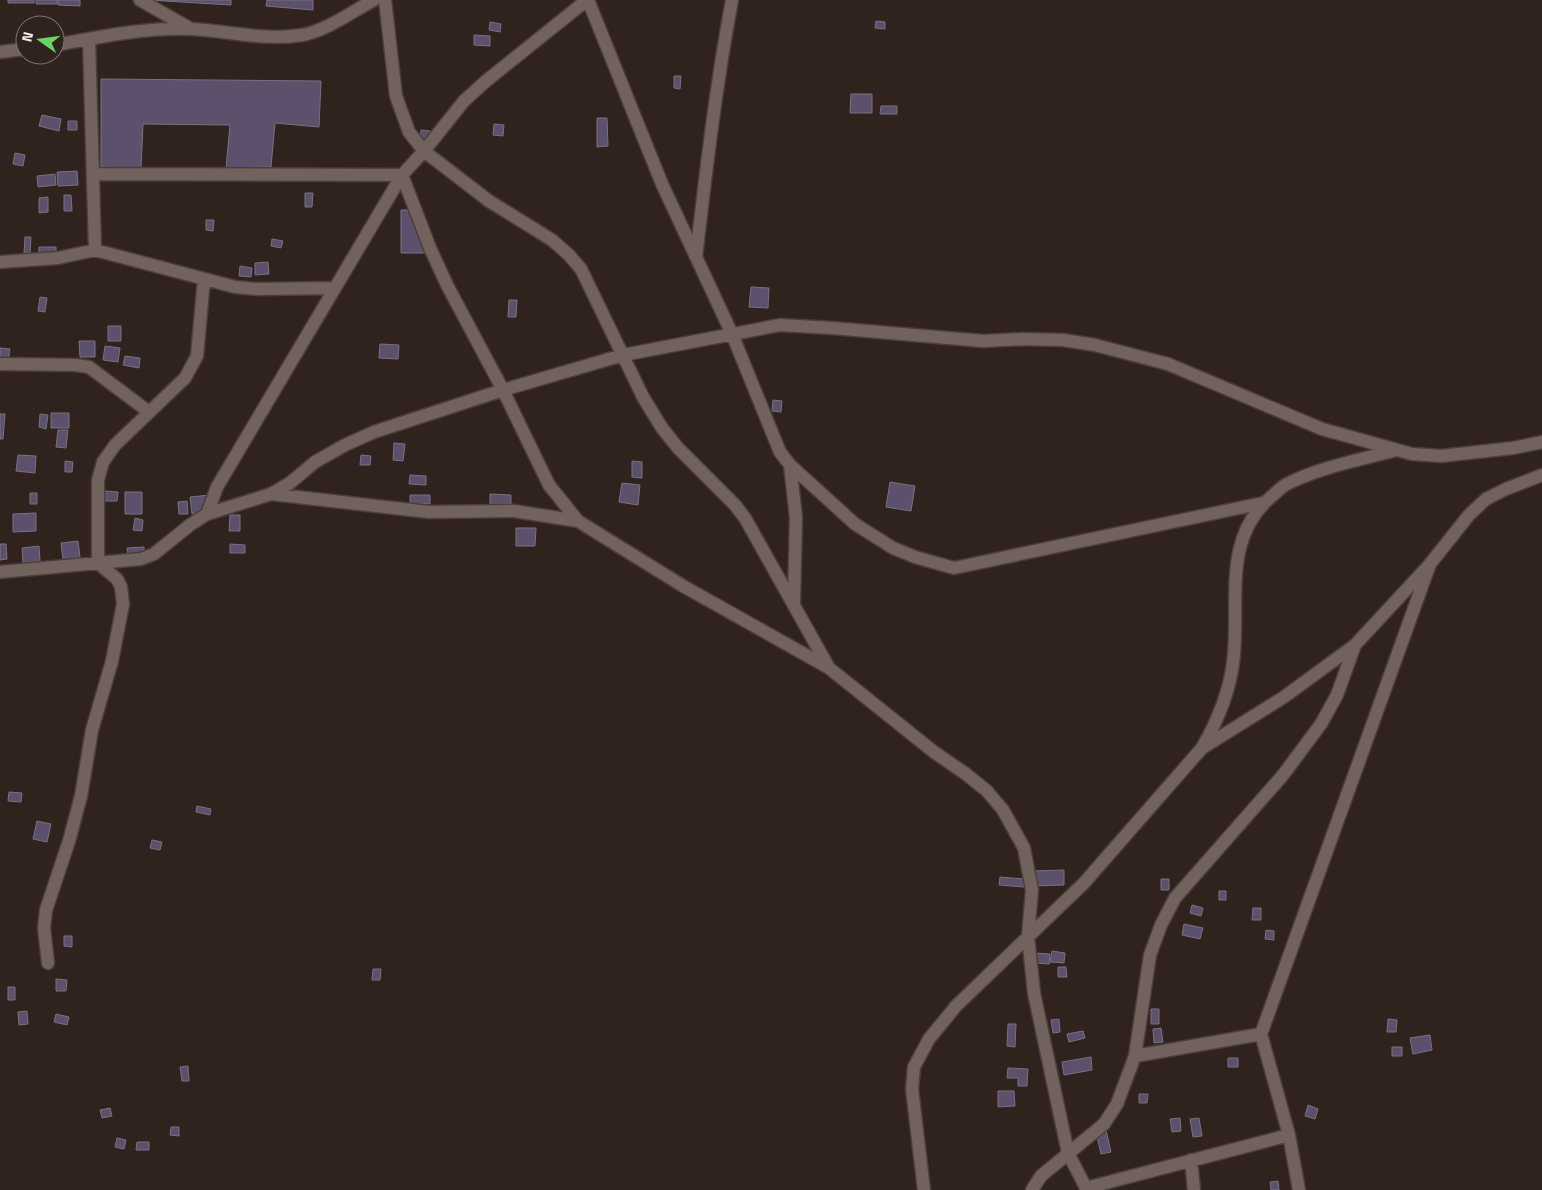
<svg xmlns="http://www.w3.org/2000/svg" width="1542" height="1190" font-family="'Titillium Web',sans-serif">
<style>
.building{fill:#5c506c;stroke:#787281}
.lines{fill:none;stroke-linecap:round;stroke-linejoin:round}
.minor-casing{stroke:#4c3f3a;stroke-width:15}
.minor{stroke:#72625e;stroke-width:12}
</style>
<rect width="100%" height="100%" fill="#30231e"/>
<!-- building -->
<path class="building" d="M8 0H34V3H8Z
M36 0H57V4H36Z
M58 0H80V6L58 5Z
M148 0H231V5Z
M267 0H313V10L266 6Z
M876 21 885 22V29L875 28Z
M490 22 501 24 500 32 489 30Z
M474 35 490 36V46L474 45Z
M674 76H681L680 89 674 88Z
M101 79 321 81 319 127 275 123 271 167 226 168 230 125 143 124 141 169 101 167Z
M851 94H872V113H850Z
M881 106H897V114H880Z
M42 115 61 119 59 131 39 126Z
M597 118H607L608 146 597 147Z
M68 121H77V130H68Z
M494 124 504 125 503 136 493 135Z
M421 130 430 131 429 141 420 140Z
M15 153 25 155 23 166 13 164Z
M77 171 78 185 58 186 57 172Z
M55 174 56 185 38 187 37 176Z
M305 193H313L312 207H305Z
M64 195H71L72 211H64Z
M48 197V212L39 213V198Z
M401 210H421L420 239H434V253H401Z
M206 220H214L213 231 206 230Z
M25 237H31L30 253H24Z
M272 239 283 241 281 248 271 246Z
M39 247H56V257H39Z
M268 262 269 274 255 275V263Z
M240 266 252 268 251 277 239 276Z
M751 287 769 288 768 308 749 307Z
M40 297 47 298 45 312 38 311Z
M509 300H517L516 317H508Z
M108 326H121V341H108Z
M79 341H95V357H80Z
M380 344 399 345 398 359 379 358Z
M105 346 120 348 118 362 103 360Z
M0 348 10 349 8 361 0 360Z
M125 356 140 358 139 368 123 365Z
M773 400 782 401 781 412 772 411Z
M51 413H69V428H51Z
M0 414H5L3 439H0Z
M40 414 48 415 46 429 39 427Z
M58 430H68L66 448 56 447Z
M394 443 405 444 403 461 393 460Z
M18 455 36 456 35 473 16 471Z
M361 455 371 456 370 465H360Z
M65 461 73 462 72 472H65Z
M632 461 642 462V478L632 477Z
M410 475 426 476V485L409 484Z
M890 482 915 486 911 511 886 507Z
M622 483 640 485 638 505 619 502Z
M105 491 118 492 117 501H105Z
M125 492H142V514H125Z
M30 493H37V504H30Z
M490 494 511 495V504H490Z
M210 495 211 513 192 514 190 497Z
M410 495H430V504H410Z
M187 501 188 514H179L178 502Z
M36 513V531L13 532V514Z
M230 515H240V531H229Z
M135 518 143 520 142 531 133 530Z
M516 528H536L535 546H516Z
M78 541 80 557 63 560 61 543Z
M0 544H6L7 559 0 560Z
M230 544 245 545V553H230Z
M39 546 40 561 23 563 22 548Z
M144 547V556L128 557 127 548Z
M9 792 22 793 21 802 8 801Z
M197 806 211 809 210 815 196 812Z
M37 821 51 824 47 842 33 839Z
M152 840 162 842 160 850 150 848Z
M1064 870V885L1032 886V871Z
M1000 877 1024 879V887L999 885Z
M1161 879H1169V890H1161Z
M1219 891H1226V900H1219Z
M1192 905 1203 908 1201 916 1190 913Z
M1253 908H1261V920H1252Z
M1184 924 1203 928 1200 939 1182 935Z
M1266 930 1274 931V940L1265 939Z
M64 936H72V947L64 946Z
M1052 951 1065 953 1064 963 1050 962Z
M1034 953 1050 954 1049 964 1033 963Z
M1058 967H1066L1067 977H1058Z
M373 969H381L380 980H372Z
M56 979 67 980 66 991H56Z
M8 987H15V1000H8Z
M1151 1009H1159V1024H1151Z
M27 1011 28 1024 19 1025 18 1012Z
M56 1014 69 1017 67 1025 54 1022Z
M1059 1019 1060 1032 1053 1033 1051 1020Z
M1388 1019 1397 1020 1396 1032H1387Z
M1008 1024H1016L1015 1047 1007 1046Z
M1161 1028 1163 1042 1154 1043 1153 1029Z
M1083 1031 1085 1038 1069 1042 1067 1034Z
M1430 1035 1432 1050 1413 1054 1410 1038Z
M1392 1047H1402V1056H1392Z
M1091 1057 1092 1070 1064 1075 1062 1062Z
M1228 1058H1238V1067H1228Z
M188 1066 189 1081H182L180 1067Z
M1008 1068 1028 1069 1027 1086H1018V1078H1007Z
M998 1091H1014L1015 1106 998 1107Z
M1139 1094H1148L1147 1103H1139Z
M1308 1105 1318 1109 1315 1119 1305 1116Z
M110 1108 112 1116 102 1118 100 1110Z
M1180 1118 1181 1131 1172 1132 1170 1119Z
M1199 1118 1202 1136 1193 1137 1190 1119Z
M171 1127H179V1136L170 1135Z
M1106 1130 1111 1152 1101 1154 1096 1132Z
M117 1138 126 1140 124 1149 115 1147Z
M137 1142H149V1150H136Z
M1278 1181 1279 1190H1271L1270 1182Z"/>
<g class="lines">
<defs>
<path id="minor" d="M140 0 191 29
M385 0 396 96 409 132 424 151 489 201 552 240 569 255 581 269 643 397 662 428 678 448 735 505 745 518 829 668
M588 0 662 184 732 334 780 452 790 465 855 524 893 548 915 557 954 568 1263 503
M89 39 95 250
M55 45C100 37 146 27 192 29 228 31 266 41 302 35 326 31 353 11 374 0
M0 52 25 49
M93 174 402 175
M402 175 430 248 447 285 503 390 549 485 578 521 683 586 829 668 934 752 966 774 987 791 1003 810 1024 848 1032 890 1028 936 1034 993 1068 1153 1087 1190
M696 257C706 171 716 85 732 0
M0 262 58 258 95 250 235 287 257 289 334 288
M0 364 76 365 89 367 149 412
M790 465 796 517 794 602
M271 494 429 512 514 511 578 521
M207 514 217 487 402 175 424 151 464 101 486 81 587 0
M0 572 141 559 154 554 190 525 207 514 271 494 290 483 315 462 345 445 374 432 503 390 623 355 780 325 832 328 983 341 1024 339 1063 340 1095 345 1168 364 1322 429 1412 454 1441 456 1513 448 1542 442
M1204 747 1284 697 1355 645 1430 564 1469 515 1486 499 1506 489 1542 475
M48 963 44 928 46 910 69 841 81 796 92 730 112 661 123 604 121 587 117 579 98 563V480L103 462 115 445 185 378 197 356 204 279
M1135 1056 1261 1034
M1191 1160 1194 1190
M1086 1188 1289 1135
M924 1190 912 1089 914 1067 929 1039 956 1006 1084 883 1202 748C1217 722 1229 694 1233 663 1241 605 1220 539 1272 496 1277 492 1281 487 1287 484 1320 467 1360 460 1396 450
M1032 1190 1041 1176 1104 1124 1117 1104 1135 1056 1150 955 1161 925 1175 898 1283 775 1321 724 1337 695 1355 645
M1299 1190 1289 1135 1261 1034 1430 564"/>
</defs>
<!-- minor casing -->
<use href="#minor" class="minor-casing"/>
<!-- minor -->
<use href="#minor" class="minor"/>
</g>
<!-- north arrow -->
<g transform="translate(40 40) rotate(284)"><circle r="24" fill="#30231e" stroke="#7f736f"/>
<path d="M0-4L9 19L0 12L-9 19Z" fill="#6bd363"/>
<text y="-8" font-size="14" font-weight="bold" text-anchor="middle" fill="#f5ebe8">N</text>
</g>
</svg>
